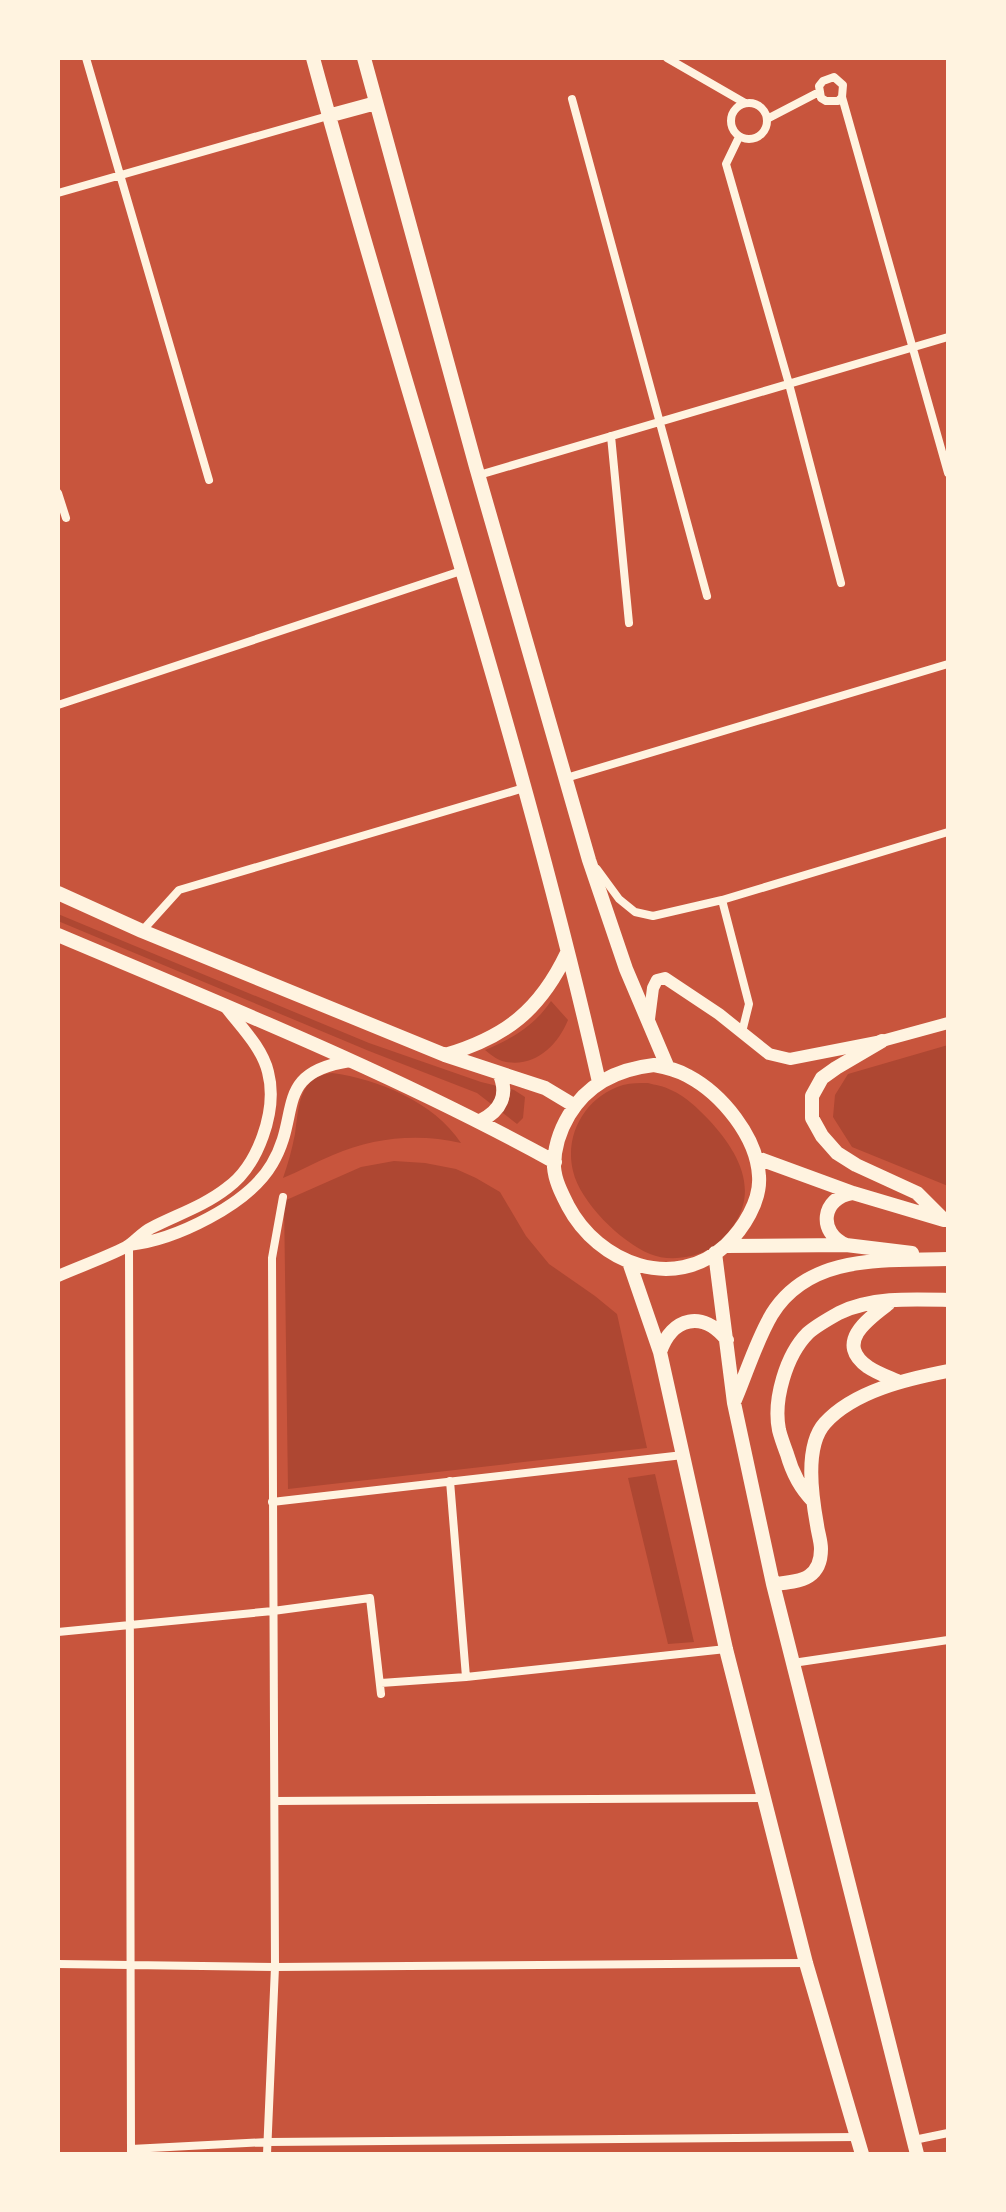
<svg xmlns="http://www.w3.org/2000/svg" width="1006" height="2212" font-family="'Source Sans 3',sans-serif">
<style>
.green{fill:#ae4732}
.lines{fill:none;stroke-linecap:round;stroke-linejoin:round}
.minor{stroke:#fff3e0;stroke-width:8}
.tertiary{stroke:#fff3e0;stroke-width:12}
.secondary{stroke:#fff3e0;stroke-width:14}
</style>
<rect width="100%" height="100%" fill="#c8553d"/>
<!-- green -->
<path class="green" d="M58 914 369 1043 481 1082 514 1090 525 1097 523 1118 517 1124 477 1093 369 1051 58 921Z
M551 1001 568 1020C557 1047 533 1069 502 1061 496 1059 490 1054 485 1050 513 1038 534 1026 551 1001Z
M948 1045V1186L852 1147 833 1117 835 1095 848 1074Z
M332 1073C378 1079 434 1102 461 1143 419 1133 374 1137 333 1155 316 1162 300 1171 283 1178 288 1164 292 1149 295 1134 299 1107 298 1077 332 1073Z
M648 1083C655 1085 664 1086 671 1090 687 1097 697 1108 709 1120 735 1148 759 1186 735 1223 726 1237 714 1249 698 1254 684 1259 664 1260 650 1254 621 1242 580 1202 573 1171 564 1134 586 1096 623 1085 631 1083 640 1083 648 1083Z
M394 1161 425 1163 456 1169 476 1178 500 1192 526 1236 549 1264 595 1296 617 1314 647 1448 288 1489 284 1201 361 1167Z
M655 1474 694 1642 668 1644 628 1478Z"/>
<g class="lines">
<!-- minor -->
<path class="minor" d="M86 58 209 480
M667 58 745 103
M842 97 838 101H826L821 98 819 86 823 81 834 77 843 85 842 97 948 473
M572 99 707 596
M731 121a18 18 0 1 1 36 0a18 18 0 1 1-36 0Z
M767 119 819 92
M739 137 726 164 789 384 841 583
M58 193 328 116
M611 436 629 623
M479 475 948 337
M58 493 66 518
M58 705 461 571
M566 778 948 664
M597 869 619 899 635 912 653 916 722 900 948 832
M722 900 749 1004 742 1032
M142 931 179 890 524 788
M129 1245 131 2154
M450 1481 466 1677
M272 1502 683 1455
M58 1632 273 1611 370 1598 381 1694
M793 1663 948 1640
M381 1683 466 1677 726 1649
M275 1801 765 1798
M58 1964 275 1967 806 1963
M914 2140 948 2133
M131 2149 268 2142 858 2137
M267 2154 275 1967 272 1258 283 1197"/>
<!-- tertiary -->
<path class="tertiary" d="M649 1019 653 988 657 980 665 978 719 1014 769 1054 790 1059 882 1041 948 1023
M129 1245C175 1240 248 1205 272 1164 302 1114 272 1073 350 1061
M58 1276C81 1266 104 1258 126 1247 135 1242 141 1233 151 1228 176 1215 204 1206 227 1188 258 1166 278 1110 268 1072 262 1047 240 1026 225 1006"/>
<!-- secondary -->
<path class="secondary" d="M313 58C406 400 521 736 599 1082
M364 58 476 467 589 860 626 969 668 1068
M328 116 376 103
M58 893 142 931 445 1055 545 1088 575 1106
M58 935C226 1006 395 1074 555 1162
M882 1041 836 1068 822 1078 812 1096V1118L822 1136 837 1153 856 1165 917 1193 944 1220
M445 1055C506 1037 540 1010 567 953
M654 1065C665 1067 678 1070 688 1076 722 1094 757 1137 759 1176 761 1201 743 1229 726 1245 674 1293 598 1263 568 1206 562 1194 555 1181 554 1167 554 1149 560 1130 569 1115 588 1083 618 1069 654 1065Z
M480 1121C501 1111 509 1094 499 1073
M757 1158 853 1193 944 1220
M846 1245C817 1232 822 1198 852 1193
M725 1246 846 1245 912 1253
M715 1253 734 1403 773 1584 917 2154
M629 1262 660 1352 726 1649 806 1963 862 2154
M888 1304C868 1319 834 1343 868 1367 877 1373 888 1377 897 1381
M660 1352C672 1317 703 1310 727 1340
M735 1400C747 1372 756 1341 772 1314 810 1253 886 1261 948 1259
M813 1501C800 1488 792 1472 787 1454 784 1446 781 1438 779 1430 773 1400 786 1355 808 1333 816 1326 830 1318 839 1313 872 1297 912 1299 948 1300
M773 1584C785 1583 800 1582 809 1576 818 1570 821 1559 821 1549 821 1541 818 1533 817 1525 812 1497 804 1446 825 1423 854 1391 907 1379 948 1371"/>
</g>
<!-- border -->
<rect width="1006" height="2212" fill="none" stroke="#fff3e0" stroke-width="120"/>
</svg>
